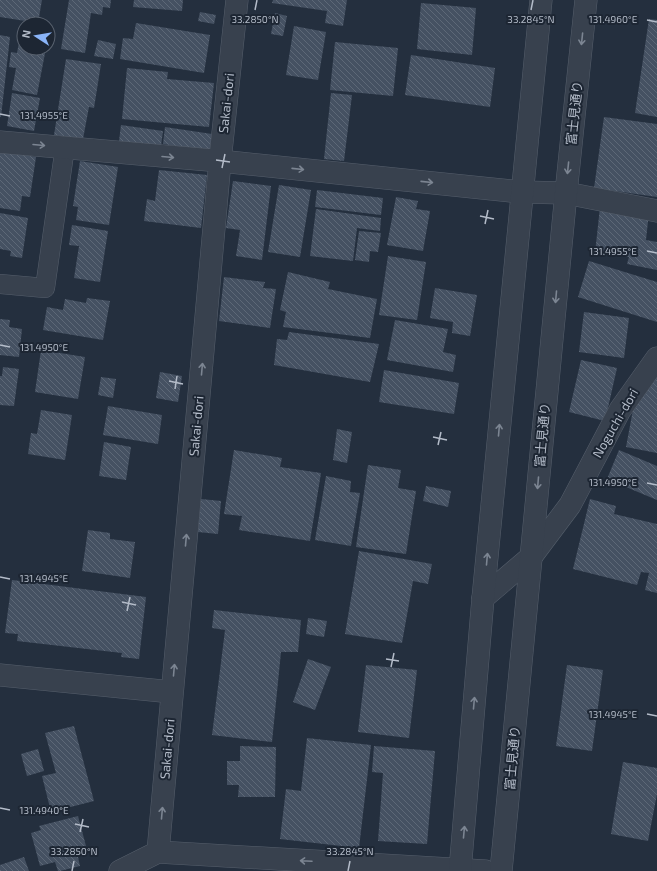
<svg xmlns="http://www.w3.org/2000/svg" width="657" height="871" font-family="'Exo 2','Noto Sans JP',sans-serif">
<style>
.building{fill:url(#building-back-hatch)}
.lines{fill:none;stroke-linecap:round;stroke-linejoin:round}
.service-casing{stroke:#565f6c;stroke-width:20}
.minor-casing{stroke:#565f6c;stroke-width:23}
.tertiary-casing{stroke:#565f6c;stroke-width:23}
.service{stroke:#38414e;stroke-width:19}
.minor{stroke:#38414e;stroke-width:22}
.tertiary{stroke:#38414e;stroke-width:22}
.oneway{stroke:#7c8592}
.ticks{fill:none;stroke:#b4bcc9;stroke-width:1.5}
.labels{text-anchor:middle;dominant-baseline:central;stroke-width:4;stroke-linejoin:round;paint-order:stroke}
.street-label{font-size:13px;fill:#b4bcc9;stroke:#1d2633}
.ticks-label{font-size:10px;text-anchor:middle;fill:#b4bcc9;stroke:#1d2633;stroke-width:4;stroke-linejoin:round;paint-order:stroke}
</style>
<defs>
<pattern id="building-back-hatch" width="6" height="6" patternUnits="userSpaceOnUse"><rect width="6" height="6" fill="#455162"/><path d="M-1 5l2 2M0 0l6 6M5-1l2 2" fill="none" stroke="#5d6877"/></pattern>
</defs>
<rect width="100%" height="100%" fill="#242f3e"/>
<!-- building -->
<path class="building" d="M0 0H42L38 23 0 17Z
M69 0H111L110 8 103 7 102 15 91 13 85 53 61 49Z
M134 0H183L182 11 133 7Z
M273 0H347L343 26 325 23 327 11 272 3Z
M421 3 476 8 472 55 417 49Z
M200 12 216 15 214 24 198 21Z
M275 13 287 16 283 36 271 34Z
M649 19 657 20V117L635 113Z
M136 23 210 35 204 73 120 59 123 38 133 39Z
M294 26 326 32 318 80 286 75Z
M0 35 10 37 1 117H0Z
M20 37 24 38V48H46L37 95 12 90 16 68 9 67 11 52 17 53Z
M98 40 116 44 113 59 94 56Z
M335 42 398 48 393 96 330 90Z
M411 55 495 68 490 107 405 95Z
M66 59 101 64 94 108 89 107 83 139 54 135Z
M127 68 168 72 167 79 214 83 209 127 122 119Z
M12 93 40 98 34 131 7 126Z
M331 93 352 95 344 161 324 159Z
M604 117 657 124V197L594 188Z
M121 125 163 131 161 146 119 141Z
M165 127 212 134 210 151 163 144Z
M0 151 36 157 30 197 22 196 20 211 0 208Z
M80 161 118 167 109 225 76 220 78 207 73 206Z
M159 170 207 175 201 228 144 221 147 199 155 201Z
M233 181 271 186 262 260 236 256 240 230 226 228Z
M279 185 311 190 300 257 268 252Z
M317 190 383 198 381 215 315 207Z
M396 197 418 201 416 209 430 211 423 251 387 245Z
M600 207 649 212 646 240 657 242V270L627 264 629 257 595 253Z
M316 209 381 218 380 231 357 228 353 261 310 256Z
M0 213 28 218 22 258 10 256 11 251 0 249Z
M72 225 108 231 100 282 74 278 79 246 69 245Z
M359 231 381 233 378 252 370 251 369 262 355 260Z
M388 256 426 262 417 320 379 315Z
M589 261 657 282V322L578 297Z
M288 272 330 282 328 289 377 299 370 338 283 327 286 312 280 310Z
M224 277 265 282 263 288 276 289 270 328 219 321Z
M435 288 477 295 470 336 452 333 453 322 430 318Z
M87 298 110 301 103 340 43 330 47 307 63 310 65 299 86 303Z
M584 312 629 318 624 358 579 352Z
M0 319 10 320 9 327 22 329 19 357 0 355Z
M395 320 448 329 443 352 456 355 453 372 387 360Z
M289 332 379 344 370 382 274 365 277 339 287 340Z
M41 350 85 357 78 399 35 392Z
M581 360 617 368 605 421 569 412Z
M3 367 19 369 14 406 0 405V376H2Z
M384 370 459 383 454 414 379 402Z
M657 370V453L626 447 637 388Z
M160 372 182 376 178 402 156 398Z
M101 377 116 379 113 398 98 395Z
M108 406 162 415 158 444 103 435Z
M41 410 72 415 65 460 28 454 31 433 37 434Z
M337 429 352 432 347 463 333 460Z
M104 442 131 447 126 480 99 476Z
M234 450 282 458 280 467 321 473 310 541 239 530 242 516 224 514Z
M619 450 657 466V500L607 479Z
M368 465 401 470 398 488 416 491 406 554 356 547Z
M326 476 351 481 350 492 360 493 351 546 315 540Z
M426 486 451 491 448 507 423 501Z
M201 499 221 501 218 534 198 532Z
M590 499 616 506 614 514 657 524V593L645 590 649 573 641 572 637 585 573 569Z
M88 530 110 533V539L135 542 130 578 82 571Z
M359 551 432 564 428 584 413 581 402 643 345 634Z
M12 580 146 597 139 659 121 657 122 653 17 641 18 634 5 633Z
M214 610 301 620 298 652H281L272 742 212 735 225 630 212 628Z
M308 618 327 621 324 637 306 634Z
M308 659 331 667 315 710 293 702Z
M366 665 417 670 409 738 358 732Z
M567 665 603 670 592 751 556 746Z
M74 726 94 801 51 812 42 776 56 773 45 733Z
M307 738 371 745 359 848 280 839 286 789 301 791Z
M240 746 276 747 275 797H238L239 785H227V761H240Z
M374 746 435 751 427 844 378 841 383 773 372 772Z
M38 749 44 771 27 776 21 754Z
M623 762 657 768V794L648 841 611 834Z
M78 816 86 846 76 848 80 866 60 871H58L55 862 40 866 31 833 41 830 39 826Z
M24 857 29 871H0V865Z"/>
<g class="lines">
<defs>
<path id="service" d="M0 284 45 288 65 147"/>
<path id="minor" d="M0 142 220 161 521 192 566 193 657 211
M483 598 531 557 570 505 620 410 657 358
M0 675 172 692
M158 852 220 161 237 0
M120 871 158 852 485 871"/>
<path id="tertiary" d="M460 871 483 598 541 0
M501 871 566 193 586 0"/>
</defs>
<!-- service casing -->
<use href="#service" class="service-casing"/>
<!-- minor casing -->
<use href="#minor" class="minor-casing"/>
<!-- tertiary casing -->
<use href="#tertiary" class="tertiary-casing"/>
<!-- service -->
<use href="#service" class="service"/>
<!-- minor -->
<use href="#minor" class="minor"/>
<!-- tertiary -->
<use href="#tertiary" class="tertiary"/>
</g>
<!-- one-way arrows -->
<defs><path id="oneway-shaft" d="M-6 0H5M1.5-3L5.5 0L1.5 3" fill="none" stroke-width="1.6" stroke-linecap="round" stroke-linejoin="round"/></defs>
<g class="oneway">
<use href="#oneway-shaft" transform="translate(582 39) rotate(96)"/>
<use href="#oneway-shaft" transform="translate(39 145) rotate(5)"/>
<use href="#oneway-shaft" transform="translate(168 157) rotate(5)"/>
<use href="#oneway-shaft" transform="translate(568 168) rotate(96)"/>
<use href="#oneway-shaft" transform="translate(298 169) rotate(6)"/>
<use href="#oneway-shaft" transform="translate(427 182) rotate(6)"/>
<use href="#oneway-shaft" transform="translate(556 297) rotate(95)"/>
<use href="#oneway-shaft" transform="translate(202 369) rotate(-85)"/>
<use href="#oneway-shaft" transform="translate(499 430) rotate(-85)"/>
<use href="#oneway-shaft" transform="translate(538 483) rotate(95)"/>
<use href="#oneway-shaft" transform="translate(186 540) rotate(-85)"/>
<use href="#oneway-shaft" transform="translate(487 559) rotate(-85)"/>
<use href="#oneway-shaft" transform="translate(174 670) rotate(-85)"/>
<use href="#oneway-shaft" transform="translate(474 703) rotate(-85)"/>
<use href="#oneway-shaft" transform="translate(162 813) rotate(-85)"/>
<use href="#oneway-shaft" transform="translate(464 832) rotate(-85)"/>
<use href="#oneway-shaft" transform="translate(306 861) rotate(-177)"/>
</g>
<!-- ticks -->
<path class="ticks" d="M255 10 257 0M531 10 533 0M647 20 657 22M0 114 10 116M216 160 230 162M222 168 225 154M480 216 494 219M485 224 488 210M647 251 657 253M0 345 10 347M169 381 183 384M175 389 177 376M433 437 447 440M438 445 441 432M647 483 657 485M0 577 10 579M122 602 136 605M127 611 130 597M386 659 399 661M391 667 394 653M647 714 657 716M0 808 10 810M75 824 89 827M80 832 83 819M72 871 74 861M348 871 350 861"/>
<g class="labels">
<!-- street labels -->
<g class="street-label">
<text transform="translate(226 103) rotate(-84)">Sakai-dori</text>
<text transform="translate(574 113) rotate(-84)">富士見通り</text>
<text transform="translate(615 423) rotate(-60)">Noguchi-dori</text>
<text transform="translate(196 426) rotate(-85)">Sakai-dori</text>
<text transform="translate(542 435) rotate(-85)">富士見通り</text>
<text transform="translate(167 749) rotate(-85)">Sakai-dori</text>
<text transform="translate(512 758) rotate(-85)">富士見通り</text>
</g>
</g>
<g class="ticks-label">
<text x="613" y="23">131.4960°E</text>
<text x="255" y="23">33.2850°N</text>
<text x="531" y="23">33.2845°N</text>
<text x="44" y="119">131.4955°E</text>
<text x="613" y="255">131.4955°E</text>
<text x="44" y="351">131.4950°E</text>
<text x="613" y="486">131.4950°E</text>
<text x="44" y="582">131.4945°E</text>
<text x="613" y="718">131.4945°E</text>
<text x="44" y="814">131.4940°E</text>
<text x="74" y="855">33.2850°N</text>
<text x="350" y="855">33.2845°N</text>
</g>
<!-- north arrow -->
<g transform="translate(36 36) rotate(282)"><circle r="19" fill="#1d2633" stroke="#59626f"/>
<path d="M0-3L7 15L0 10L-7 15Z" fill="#8ab4f8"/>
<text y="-6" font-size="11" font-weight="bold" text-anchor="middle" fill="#b4bcc9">N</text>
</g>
</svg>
